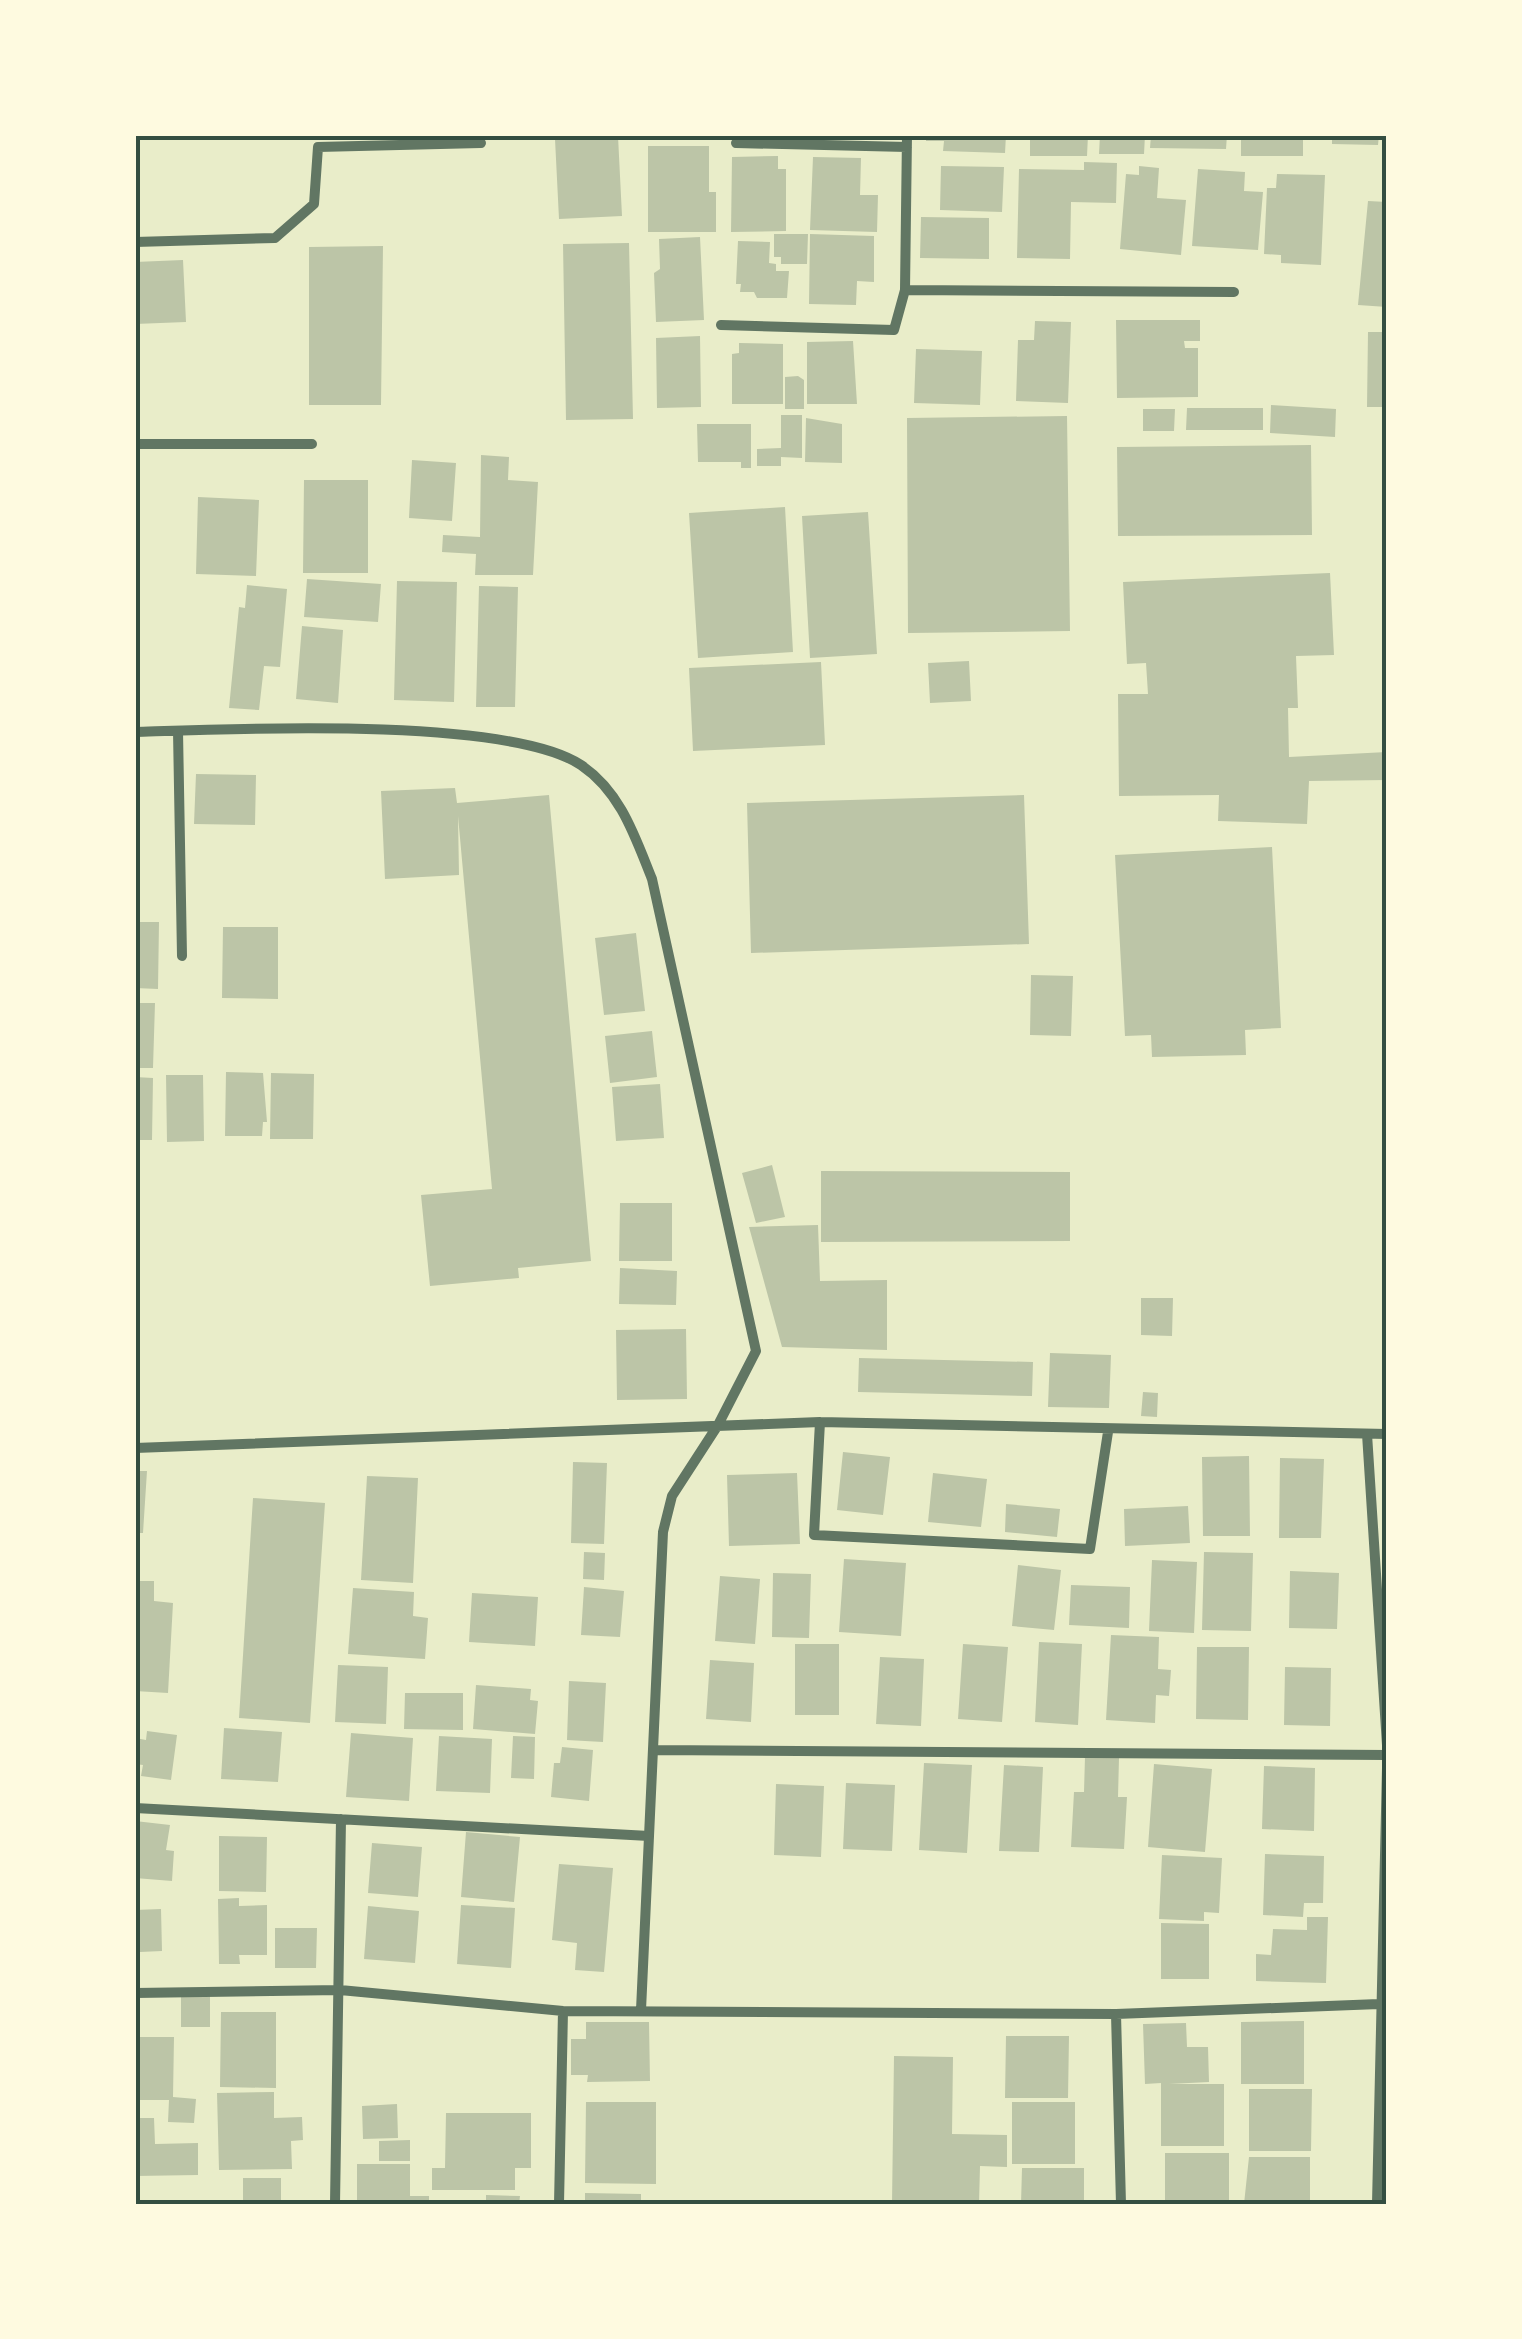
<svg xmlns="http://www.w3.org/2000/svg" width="1522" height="2339" font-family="'Nunito Sans',sans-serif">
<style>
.building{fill:#bcc5a7}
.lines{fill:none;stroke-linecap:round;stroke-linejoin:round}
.minor{stroke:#617663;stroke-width:10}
.neatline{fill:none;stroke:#344e41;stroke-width:4}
</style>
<rect width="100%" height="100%" fill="#e9edc9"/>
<!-- building -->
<path class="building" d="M926 135H1006L1005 153 943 151 944 141H926Z
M1030 135H1088L1087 156H1030Z
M1100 135H1145L1144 154H1099Z
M1151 135H1227L1226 149 1150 148Z
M1241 135H1303V156H1241Z
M1332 135H1379L1378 145 1332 144Z
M618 136 622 216 559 219 555 139Z
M648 146H709V192H716V232H648Z
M778 156V169H786V231L731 232 732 157Z
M813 157 861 158 860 195H878L877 232 810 230Z
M1084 162 1117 163 1116 203 1071 202 1070 259 1017 258 1019 169 1084 170Z
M941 166 1004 167 1002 212 940 210Z
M1139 166 1159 168 1157 198 1186 200 1181 255 1120 249 1126 174 1139 175Z
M1198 169 1245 172 1244 191 1263 192 1258 250 1192 246Z
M1277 174 1325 175 1321 265 1281 263V255L1264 254 1267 188H1276Z
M1368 201 1387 202V307L1358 305Z
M921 217 989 218V259L920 258Z
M774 234H808L807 264H781V257H774Z
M810 234 874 236V282L857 281 856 305 809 304Z
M700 237 704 320 656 322 654 273 660 269 659 239Z
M738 241 770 242 769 263 776 264V271H789L787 298H757L754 292H740L741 284H736Z
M629 243 633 419 566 420 563 244Z
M383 246 381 405H309V247Z
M183 260 186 322 135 324V262Z
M1116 320H1200V341H1184L1185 348H1198V397L1117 398Z
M1035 321 1071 322 1068 403 1016 401 1018 340H1034Z
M1368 332H1387V407H1367Z
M700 336 701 407 657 408 656 338Z
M853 341 857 404H807V342Z
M739 343 783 344V404H732V354L739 353Z
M916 349 982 351 980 405 914 403Z
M798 376 804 380V409H785V377Z
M1271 405 1336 409 1335 437 1270 433Z
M1187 408H1263V430H1186Z
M1143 409H1175L1174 431H1143Z
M781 415H802V458L781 457V466H757V449L781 448Z
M1067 416 1070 631 908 633 907 418Z
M806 418 842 424V463L805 462Z
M697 424H751V468H741V462H698Z
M1311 445 1312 535 1118 536 1117 447Z
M481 455 509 457 508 480 538 482 533 575H475L476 554 442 552 443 535 480 537Z
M412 460 456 463 452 521 409 518Z
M304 480H368V573H303Z
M198 497 259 500 256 576 196 574Z
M785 507 793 652 698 658 689 513Z
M868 512 877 654 810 658 802 516Z
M1330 573 1334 655 1296 656 1298 708H1288L1289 757 1387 752V780L1309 781 1307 824 1218 821 1219 795 1119 796 1118 694H1148L1146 663 1127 664 1123 582Z
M307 579 381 584 378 622 304 617Z
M397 581 457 582 454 702 394 700Z
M247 585 287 589 280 667 264 666 259 710 229 708 239 607 245 608Z
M479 586 518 587 515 707H476Z
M302 626 343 630 338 703 296 699Z
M969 661 971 701 930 703 928 663Z
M821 662 825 745 693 751 689 668Z
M196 774 256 775 255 825 194 824Z
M455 788 457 803 549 795 591 1261 518 1268 519 1278 430 1286 421 1195 492 1189 458 816 459 875 385 879 381 791Z
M1024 795 1029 944 751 953 747 803Z
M1272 847 1281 1028 1245 1030 1246 1055 1152 1057 1151 1035 1125 1036 1115 855Z
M135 922H159L158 989 135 988Z
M223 927H278V999L222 998Z
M636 933 645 1011 604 1015 595 938Z
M1031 975 1073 976 1071 1036 1030 1035Z
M135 1003H155L153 1068H135Z
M652 1031 657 1077 610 1083 605 1036Z
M226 1072 263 1073 267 1122H263L262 1136H225Z
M271 1073 314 1074 313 1139H270Z
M166 1075H203L204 1141 167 1142Z
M135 1077 153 1078 152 1140H135Z
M660 1084 664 1138 616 1141 612 1087Z
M772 1165 785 1217 756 1223 742 1173Z
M821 1171 1070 1172V1241L821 1242Z
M620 1203H672V1261H619Z
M818 1225 820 1281 887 1280V1350L782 1347 749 1227Z
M620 1268 677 1271 676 1305 619 1304Z
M1141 1298H1173L1172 1336 1141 1335Z
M686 1329 687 1399 617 1400 616 1330Z
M1050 1353 1111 1355 1109 1408 1048 1407Z
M859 1358 1033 1362 1032 1396 858 1392Z
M1143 1392 1158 1393 1157 1417 1141 1416Z
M843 1452 890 1457 883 1515 837 1510Z
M1249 1456 1250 1536H1203L1202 1457Z
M1280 1458 1324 1459 1321 1538H1279Z
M573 1462 607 1463 604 1544 571 1543Z
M135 1471H147L143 1533H135Z
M797 1473 800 1544 729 1546 727 1475Z
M933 1473 987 1479 981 1527 928 1522Z
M367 1476 418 1478 413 1583 361 1580Z
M253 1498 325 1503 310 1723 239 1718Z
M1006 1504 1060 1509 1057 1537 1005 1532Z
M1188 1506 1190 1543 1125 1546 1124 1509Z
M584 1552 605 1553 604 1580 583 1579Z
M1204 1552 1253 1553 1251 1631 1202 1630Z
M844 1559 906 1563 901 1636 839 1632Z
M1152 1560 1197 1562 1194 1633 1149 1631Z
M1018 1565 1061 1570 1054 1630 1012 1626Z
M1290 1571 1339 1573 1337 1629 1289 1628Z
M773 1573 811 1574 809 1638 772 1637Z
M720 1576 760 1579 755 1644 715 1641Z
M135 1581H154V1601L173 1603 168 1693 135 1691Z
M1071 1585 1130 1587 1129 1628 1069 1625Z
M584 1587 624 1591 620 1637 581 1635Z
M353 1588 414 1592 413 1616 428 1618 425 1659 348 1654Z
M472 1593 538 1597 535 1646 469 1642Z
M1111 1635 1159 1637 1158 1669 1171 1670 1169 1696 1156 1695 1155 1723 1106 1720Z
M1039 1642 1082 1644 1078 1725 1035 1722Z
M795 1644H839V1715H795Z
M963 1644 1008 1647 1002 1722 958 1719Z
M1197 1647H1249L1248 1720 1196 1719Z
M880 1657 924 1659 921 1726 876 1724Z
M710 1660 754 1663 751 1722 706 1719Z
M338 1665 388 1667 386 1724 335 1722Z
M1285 1667 1331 1668 1330 1726 1284 1725Z
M569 1681 606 1683 603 1742 567 1740Z
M476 1685 531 1689 530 1700 538 1701 535 1734 473 1729Z
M405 1693H463V1730L404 1729Z
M224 1728 282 1732 278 1782 221 1779Z
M147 1731 177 1735 171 1780 141 1776 143 1765 135 1764V1738L146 1740Z
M351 1733 413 1738 409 1801 346 1797Z
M439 1736 492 1739 490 1793 436 1791Z
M513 1736 535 1737 534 1779 511 1778Z
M562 1747 593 1750 589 1801 551 1797 554 1763H560Z
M1085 1757 1119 1758 1118 1797H1127L1124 1849 1071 1847 1074 1792H1084Z
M924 1763 972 1765 967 1853 919 1850Z
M1154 1764 1212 1769 1205 1852 1148 1847Z
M1004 1765 1043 1767 1039 1852 999 1851Z
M1264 1766 1315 1768 1314 1831 1262 1829Z
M846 1783 895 1785 892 1851 843 1849Z
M776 1784 824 1786 821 1857 774 1855Z
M135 1821 170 1825 166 1850 174 1851 172 1881 135 1878Z
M466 1832 520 1837 514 1902 461 1897Z
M219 1836 267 1837 266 1892 219 1891Z
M372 1843 422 1847 418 1897 368 1893Z
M1265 1854 1324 1856 1323 1903H1304L1303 1917 1263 1915Z
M1162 1855 1222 1858 1219 1913 1204 1912V1921L1159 1919Z
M559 1864 613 1868 604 1972 575 1970 577 1943 552 1940Z
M239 1898V1906L267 1905V1955H239L240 1964H219L218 1899Z
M461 1905 515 1908 511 1968 457 1964Z
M368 1906 419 1911 415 1963 364 1959Z
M161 1909 162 1951 140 1952V1975H135V1910Z
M1307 1917H1328L1326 1983 1256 1981V1954L1271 1955 1273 1929 1307 1930Z
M1161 1923 1209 1924V1979H1161Z
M275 1928H317L316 1968H275Z
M181 1996H210V2027H181Z
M221 2012H276V2088L220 2087Z
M1304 2021V2084H1241V2022Z
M586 2022H649L650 2081 587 2082 588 2075H571V2039H586Z
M1186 2023 1187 2047H1208L1209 2082 1169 2084H1224V2146H1161V2083L1145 2084 1143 2024Z
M1006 2036H1069L1068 2098H1005Z
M135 2037H174L173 2097 196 2099 194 2123 168 2122 169 2100H135Z
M894 2056 953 2057 952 2134 1007 2135V2167L980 2166 979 2204H892Z
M1249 2089H1312L1311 2151H1249Z
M274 2092V2118L302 2117 303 2140 291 2141 292 2169 219 2170 217 2093Z
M586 2102H656V2184L585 2183Z
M1012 2102H1075V2164H1012Z
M397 2104 398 2138 363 2139 362 2106Z
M446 2113H531V2168H515V2190H432V2168H445Z
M135 2118H154L155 2144 198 2143V2175L135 2176Z
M410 2140V2161H379V2141Z
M1165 2153H1229V2204H1165Z
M1249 2157H1310V2204H1244Z
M357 2164H410V2196H429V2204H357Z
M1022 2168H1084V2204H1021Z
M243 2178H281V2204H243Z
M585 2193 641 2194V2204H585Z
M486 2195 520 2196 519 2204H486Z"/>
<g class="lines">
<!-- minor -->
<path class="minor" d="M736 143 907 147
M135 242 275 238 314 204 318 147 481 143
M905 290 1234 292
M721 325 894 330 905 290 907 135
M135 444H312
M178 731 182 956
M135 732C230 729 507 716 581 765 621 792 635 837 652 879L756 1351 718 1425 672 1496 663 1532 641 2010
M820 1422 814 1535 1090 1549 1108 1432
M1367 1434 1387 1745
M135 1448 820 1422 1387 1434
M653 1750 1387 1755
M135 1808 649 1836
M135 1993 340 1990 563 2011 1116 2014 1379 2004
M1116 2014 1121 2204
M335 2204 341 1819
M559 2204 563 2011
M1377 2204 1387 1768"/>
</g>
<!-- border -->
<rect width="1522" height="2339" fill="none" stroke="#fefae0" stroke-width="275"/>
<rect x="138" y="138" width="1246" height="2064" class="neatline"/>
</svg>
